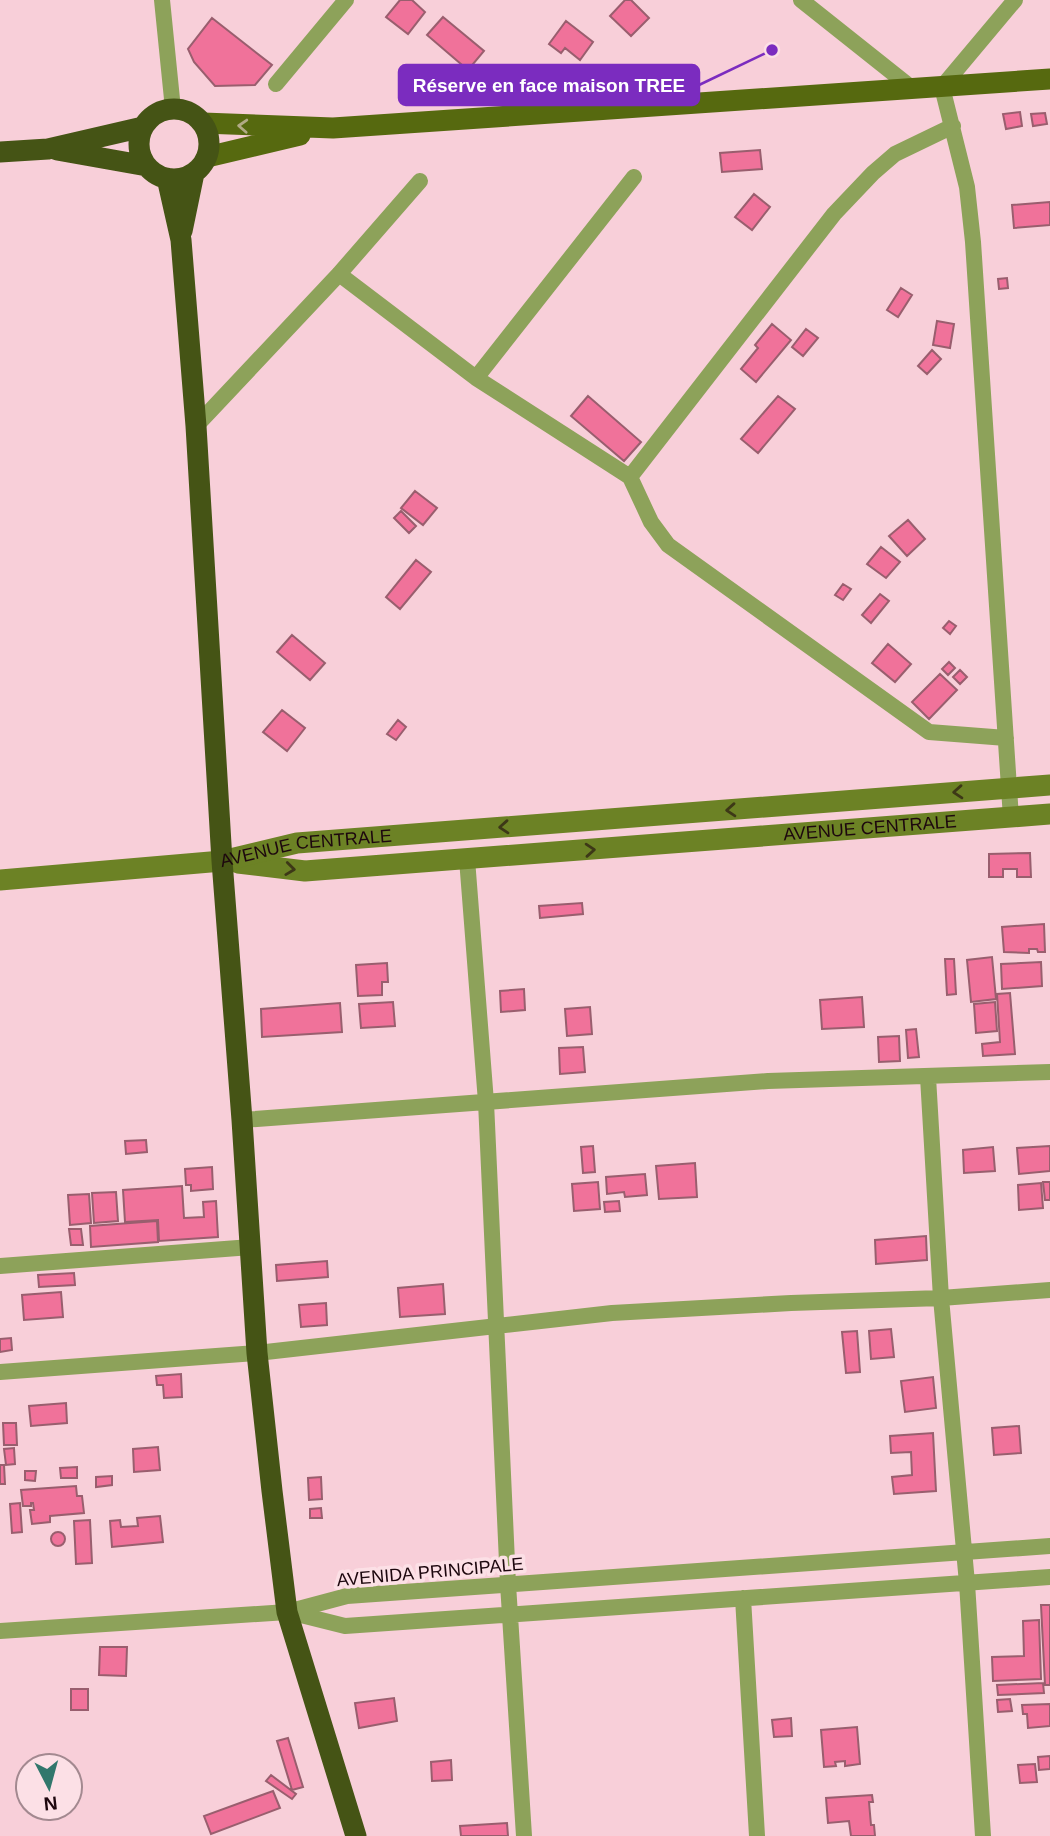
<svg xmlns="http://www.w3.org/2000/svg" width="1050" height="1836" font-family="Arial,sans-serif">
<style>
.building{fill:#f0729a;stroke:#995e6e;stroke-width:2}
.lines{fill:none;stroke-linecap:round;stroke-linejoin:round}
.street{stroke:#8da25a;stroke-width:16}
.secondary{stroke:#6c8225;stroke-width:21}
.primary{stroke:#56690f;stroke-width:21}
.highway{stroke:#455415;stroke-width:21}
.oneway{stroke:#b1aa85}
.oneway2{stroke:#3d3817}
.labels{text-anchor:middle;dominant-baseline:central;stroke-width:7;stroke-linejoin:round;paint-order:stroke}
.street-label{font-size:18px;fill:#1d070e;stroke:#fce0e6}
.leader{fill:none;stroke:#7b2cbf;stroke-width:2.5}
.callout-dot{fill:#7b2cbf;stroke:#fce0e6;stroke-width:2.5}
.callout{fill:#7b2cbf;stroke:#7b2cbf;stroke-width:2.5}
.callout-label{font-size:19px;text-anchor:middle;font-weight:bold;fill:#fff}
</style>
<rect width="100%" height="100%" fill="#f8cfd9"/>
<!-- building -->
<path class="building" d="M400 0H412L425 12 408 34 386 17Z
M625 0H631L649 18 631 36 610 16Z
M443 17 484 51 468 70 427 35Z
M212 18 272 65 255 85 215 86 194 62 188 49Z
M566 21 593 42 580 60 565 48 561 53 549 44Z
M1020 112 1022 126 1006 129 1003 114Z
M1045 113 1047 124 1033 126 1031 114Z
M760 150 762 169 722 172 720 153Z
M754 194 770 207 752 230 735 217Z
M1050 202V225L1014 228 1012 205Z
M1007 278 1008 288 999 289 998 279Z
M901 288 912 295 898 317 887 310Z
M937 321 954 324 950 348 933 345Z
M772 324 791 340 756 382 741 369 758 348 755 345Z
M806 329 818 338 803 356 792 347Z
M932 350 941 359 927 374 918 366Z
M588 396 641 442 624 461 571 416Z
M778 396 795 409 758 453 741 439Z
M415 491 437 508 423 525 401 508Z
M401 511 416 526 409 533 394 518Z
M908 520 925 539 907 556 889 536Z
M881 547 900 562 886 578 867 564Z
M416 560 431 572 400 609 386 597Z
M843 584 851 589 843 600 835 595Z
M880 594 889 601 871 623 862 615Z
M949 621 956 626 950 634 943 628Z
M292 635 325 663 310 680 277 652Z
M888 644 911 664 895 682 872 663Z
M949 662 955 668 948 675 942 669Z
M960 670 967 677 960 684 953 677Z
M940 674 957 690 929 719 912 702Z
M282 710 305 728 287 751 263 732Z
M398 720 406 727 396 740 387 734Z
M1030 853 1031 877H1017V869H1003V877H989V854Z
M582 903 583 914 540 918 539 906Z
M1044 924 1045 952H1038L1037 949H1029V953L1004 952 1002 927Z
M992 957 996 999 971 1002 967 960Z
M945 959H954L956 994 947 995Z
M1041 962 1042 986 1002 989 1001 964Z
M387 963 388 982H382V995L358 996 356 965Z
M524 989 525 1010 501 1012 500 991Z
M1010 993 1015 1054 983 1056 982 1044 1000 1042 997 994Z
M862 997 864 1027 822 1029 820 1000Z
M393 1002 395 1026 361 1028 359 1004Z
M995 1002 997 1031 976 1033 974 1004Z
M340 1003 342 1032 262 1037 261 1009Z
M590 1007 592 1034 567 1036 565 1009Z
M916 1029 919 1057 908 1058 906 1030Z
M899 1036 900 1061 879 1062 878 1037Z
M583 1047 585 1072 560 1074 559 1048Z
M146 1140 147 1152 126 1154 125 1141Z
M593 1146 595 1172 583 1173 581 1147Z
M1050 1146V1171L1019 1174 1017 1148Z
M993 1147 995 1171 964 1173 963 1150Z
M695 1163 697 1197 659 1199 656 1166Z
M212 1167 213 1189 191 1191V1185H186L185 1169Z
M645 1174 647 1195 625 1197 624 1192 607 1194 606 1177Z
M598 1182 600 1209 574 1211 572 1184Z
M1043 1182H1050V1200H1045Z
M1041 1183 1043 1208 1019 1210 1018 1185Z
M182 1186 184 1218 204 1217 203 1202 216 1201 218 1237 159 1241 158 1220 125 1222 123 1190Z
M116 1192 118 1221 94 1223 92 1193Z
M89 1194 91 1223 70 1225 68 1195Z
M619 1201 620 1211 605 1212 604 1202Z
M157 1221 158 1242 91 1247 90 1226Z
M69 1229H81L83 1245H71Z
M926 1236 927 1260 876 1264 875 1240Z
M327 1261 328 1277 277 1281 276 1265Z
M74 1273 75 1285 39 1287 38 1275Z
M443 1284 445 1314 400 1317 398 1288Z
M61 1292 63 1317 24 1320 22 1295Z
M326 1303 327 1325 301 1327 299 1305Z
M891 1329 894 1357 871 1359 869 1331Z
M857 1331 860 1372 846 1373 842 1332Z
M11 1338 12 1350 0 1352V1339Z
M181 1374 182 1397 164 1398 163 1385H157L156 1376Z
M933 1377 936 1408 905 1412 901 1381Z
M66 1403 67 1423 31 1426 29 1406Z
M3 1423H16L17 1445H4Z
M1019 1426 1021 1453 994 1455 992 1428Z
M933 1433 936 1491 894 1494 892 1477 912 1475 911 1452 891 1453 890 1436Z
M158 1447 160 1470 134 1472 133 1449Z
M14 1448 15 1464 6 1465 4 1449Z
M0 1465H4L5 1484H0Z
M77 1467V1478H61L60 1468Z
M25 1471H36L35 1481 25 1480Z
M112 1476V1485L96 1487V1477Z
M321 1477 322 1499 309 1500 308 1478Z
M76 1486 77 1496H82L84 1513 50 1516V1522L32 1524 30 1510H34L33 1503H31V1506H23L21 1490Z
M20 1503 22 1532 12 1533 10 1504Z
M321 1508 322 1518H310V1509Z
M160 1516 163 1542 112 1547 110 1521 120 1520 121 1527 138 1526 137 1518Z
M90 1520 92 1563 76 1564 74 1521Z
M51 1539a7 7 0 1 1 14 0a7 7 0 1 1-14 0Z
M1041 1605H1050V1685H1045Z
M1039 1620 1041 1679 993 1681 992 1657 1024 1656 1023 1621Z
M100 1647H127L126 1676 99 1675Z
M1043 1683 1044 1693 998 1695 997 1685Z
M71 1689H88V1710H71Z
M394 1698 397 1721 359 1728 355 1703Z
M1010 1699 1012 1711 998 1712 997 1700Z
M1050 1704V1726L1028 1728 1027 1714H1023L1022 1705Z
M791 1718 792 1736 774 1737 772 1720Z
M857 1727 860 1764 845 1766V1761L835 1762 836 1766 824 1767 821 1730Z
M288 1738 303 1787 292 1790 277 1741Z
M1050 1756V1769L1039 1770 1038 1757Z
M451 1760 452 1780 432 1781 431 1762Z
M1035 1764 1037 1782 1020 1783 1018 1765Z
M271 1775 296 1794 292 1799 266 1781Z
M273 1791 280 1808 211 1834 204 1816Z
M872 1795 873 1802H869L871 1825H874L875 1836H851L849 1821 828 1823 826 1798Z
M507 1823 508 1836H461L460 1826Z"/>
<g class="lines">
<!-- street -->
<path class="street" d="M162 0 173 109
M801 0 913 89
M276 84 346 0
M339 274 476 378 630 477 651 522 668 545 929 732 1006 738
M476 378 634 177
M196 426 339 274 420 181
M630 477 834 214 873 173 895 154 953 126
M1011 818 973 242 967 187 942 87 1015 0
M467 859 486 1102 508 1584 524 1836
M928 1077 941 1298 967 1583 983 1836
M242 1120 768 1081 1050 1072
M0 1266 251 1247
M0 1372 257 1353 612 1313 791 1303 941 1298 1050 1290
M743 1598 757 1836
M289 1612 345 1626 1050 1577
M0 1631 287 1612 347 1596 1050 1546"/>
<!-- secondary -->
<g class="secondary">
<path id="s1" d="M238 863 305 871 1050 814"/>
<path id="s2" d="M0 880 222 861 297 843 1050 785"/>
</g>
<!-- primary -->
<path class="primary" d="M203 123 333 128 1050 79
M207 157 300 135"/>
<!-- highway -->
<path class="highway" d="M139 144a35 35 0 1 1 70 0a35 35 0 1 1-70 0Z
M57 150 147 166
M0 152 48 149 143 127
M167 178 181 240 196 426 222 861 242 1120 257 1353 272 1491 287 1612 356 1836
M182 231 194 173"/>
</g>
<!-- one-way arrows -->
<defs><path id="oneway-chevron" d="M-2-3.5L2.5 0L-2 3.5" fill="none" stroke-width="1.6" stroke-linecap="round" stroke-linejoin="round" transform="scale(1.75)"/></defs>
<use class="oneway" href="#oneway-chevron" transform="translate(243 126) rotate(-177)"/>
<g class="oneway2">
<use href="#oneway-chevron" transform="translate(958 792) rotate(176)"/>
<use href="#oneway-chevron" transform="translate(731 810) rotate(176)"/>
<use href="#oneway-chevron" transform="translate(504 827) rotate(176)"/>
<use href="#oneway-chevron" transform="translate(590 850) rotate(-4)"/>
<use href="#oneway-chevron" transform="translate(290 869) rotate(7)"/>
</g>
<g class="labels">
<!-- street labels -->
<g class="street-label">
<text stroke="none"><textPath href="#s1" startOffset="634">AVENUE CENTRALE</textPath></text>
<text stroke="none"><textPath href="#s2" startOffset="308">AVENUE CENTRALE</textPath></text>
<text transform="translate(430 1572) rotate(-5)">AVENIDA PRINCIPALE</text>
</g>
</g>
<!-- callouts -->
<path class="leader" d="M772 50L699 85"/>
<circle class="callout-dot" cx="772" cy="50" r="7"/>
<rect class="callout" x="399" y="65" width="300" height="40" rx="7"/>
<g class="callout-label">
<text x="549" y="92">Réserve en face maison TREE</text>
</g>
<!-- north arrow -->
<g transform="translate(49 1787) rotate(174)"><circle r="33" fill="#fce0e6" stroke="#a38990" stroke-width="2"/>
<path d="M0-5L12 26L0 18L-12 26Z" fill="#31776c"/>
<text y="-10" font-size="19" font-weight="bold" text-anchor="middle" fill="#1d070e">N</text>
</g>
</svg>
